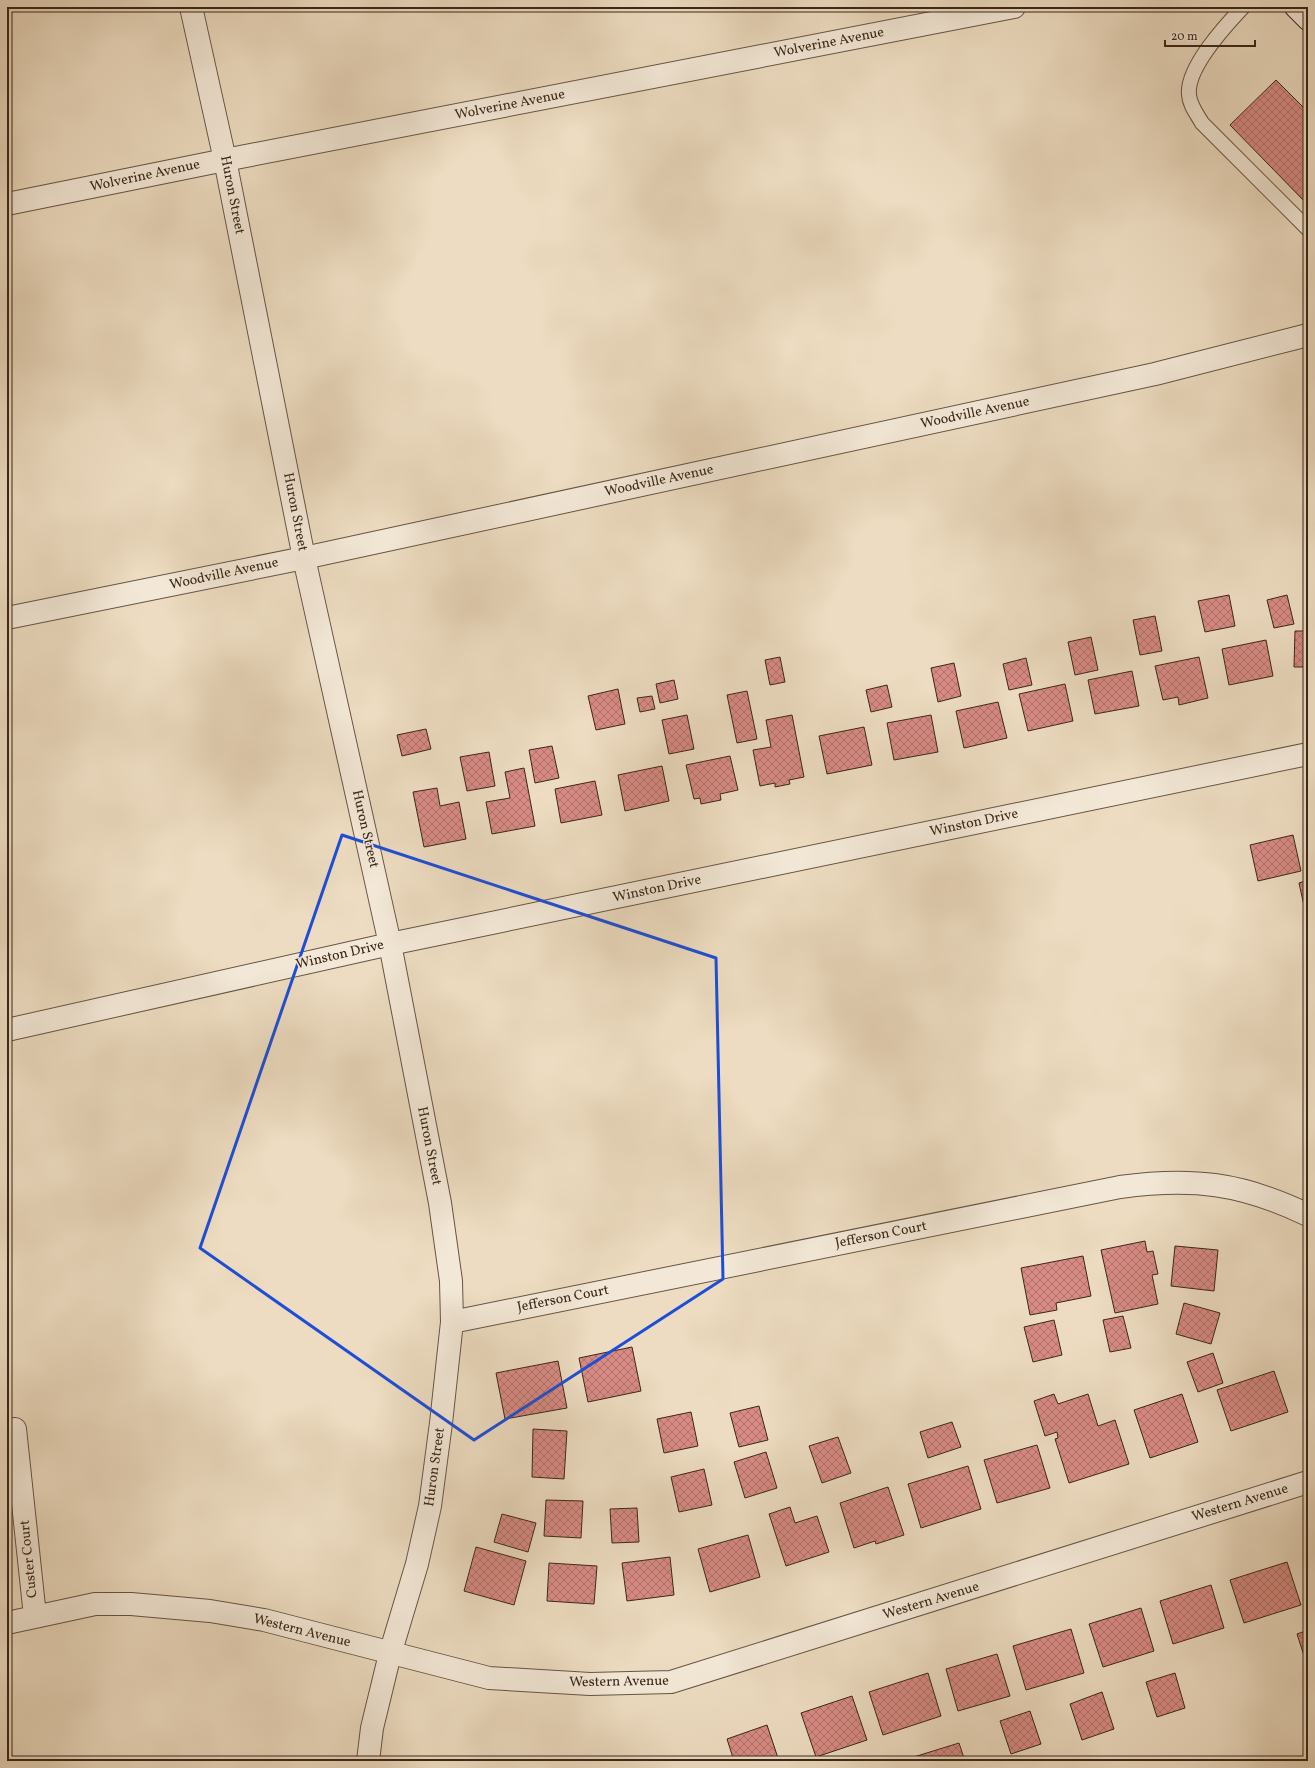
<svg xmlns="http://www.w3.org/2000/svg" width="1315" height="1768" font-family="Vollkorn,serif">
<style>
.building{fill:url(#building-cross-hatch);stroke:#3a261a}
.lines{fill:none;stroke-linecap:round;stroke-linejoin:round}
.lane-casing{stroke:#675444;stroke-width:16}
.street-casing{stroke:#675444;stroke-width:24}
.secondary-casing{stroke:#3a261a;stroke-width:24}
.lane{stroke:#f3e8d7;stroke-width:14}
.street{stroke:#f3e8d7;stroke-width:22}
.secondary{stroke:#f3e8d7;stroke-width:22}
.marked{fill:none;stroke:#1d4ed8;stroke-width:3;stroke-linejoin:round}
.labels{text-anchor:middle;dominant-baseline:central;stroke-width:3;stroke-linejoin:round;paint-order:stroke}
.street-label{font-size:14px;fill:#3a261a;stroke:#f3e8d7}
</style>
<defs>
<pattern id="building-cross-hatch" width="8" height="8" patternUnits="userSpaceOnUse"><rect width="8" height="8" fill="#d88b84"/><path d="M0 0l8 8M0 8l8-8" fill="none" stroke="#b0716b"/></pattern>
</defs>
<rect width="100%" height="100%" fill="#eddcc1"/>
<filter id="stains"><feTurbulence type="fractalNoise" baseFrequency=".005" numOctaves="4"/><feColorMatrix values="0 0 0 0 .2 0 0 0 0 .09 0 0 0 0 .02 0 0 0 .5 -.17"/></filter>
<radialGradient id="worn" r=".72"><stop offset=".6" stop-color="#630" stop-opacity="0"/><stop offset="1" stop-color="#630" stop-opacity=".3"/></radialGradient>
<!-- building -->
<path class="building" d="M1276 80 1308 112V205L1230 125Z
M1229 595 1235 626 1205 632 1198 601Z
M1287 595 1294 624 1274 628 1267 600Z
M1155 616 1162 651 1140 655 1133 620Z
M1295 631H1308V667H1294Z
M1091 637 1098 670 1075 675 1068 642Z
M1266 640 1273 676 1229 685 1222 649Z
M780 657 785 682 770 685 765 660Z
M1199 657 1208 698 1179 705 1178 697 1163 700 1155 666Z
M1026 658 1032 685 1009 690 1003 664Z
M954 663 961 696 938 702 931 668Z
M1132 671 1139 706 1095 714 1088 680Z
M674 680 678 699 660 703 656 684Z
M1065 684 1073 721 1028 731 1019 694Z
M887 685 892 707 871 712 866 690Z
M618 689 625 724 596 730 588 696Z
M747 691 757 739 737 743 727 695Z
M652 696 655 709 640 712 637 698Z
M998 702 1007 738 964 748 956 711Z
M687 715 694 749 669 754 662 720Z
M792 715 804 777 789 780 790 784 775 787V783L760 786 753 750 771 747 766 720Z
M931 715 938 752 894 760 887 723Z
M864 727 872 765 827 774 819 736Z
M426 729 431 749 402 756 397 735Z
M552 746 559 778 535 783 529 750Z
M489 752 495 786 467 791 460 757Z
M730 756 738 790 720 794 721 800 701 804 700 798 694 799 686 765Z
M662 766 669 801 625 811 618 775Z
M524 768 535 826 492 834 486 802 510 798 505 772Z
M595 781 602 815 561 823 555 789Z
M437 788 440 806 459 802 466 839 424 847 413 792Z
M1293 835 1301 871 1258 881 1250 845Z
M1308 880V915H1306L1299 883Z
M1145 1241 1147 1252 1153 1251 1158 1274 1152 1275 1158 1304 1115 1313 1101 1250Z
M1175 1246 1218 1250 1214 1291 1171 1286Z
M1083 1256 1091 1296 1056 1303 1057 1310 1030 1315 1021 1268Z
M1184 1303 1220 1313 1211 1344 1176 1334Z
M1123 1316 1131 1348 1110 1352 1103 1320Z
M1054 1320 1062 1355 1033 1362 1024 1327Z
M632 1347 641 1391 588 1402 579 1358Z
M1213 1353 1223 1383 1198 1392 1187 1362Z
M558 1361 567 1408 505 1419 496 1373Z
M1274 1371 1288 1412 1231 1431 1217 1390Z
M1054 1394 1058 1404 1088 1394 1098 1426 1115 1420 1129 1464 1069 1483 1055 1439 1058 1438 1057 1432 1045 1436 1034 1401Z
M1182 1394 1198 1442 1150 1458 1134 1410Z
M759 1406 768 1440 739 1447 730 1413Z
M691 1412 698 1446 664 1453 657 1419Z
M952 1422 961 1447 928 1458 920 1432Z
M533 1429 567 1431 564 1479 532 1477Z
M838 1437 851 1473 822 1483 809 1446Z
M1037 1445 1050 1488 997 1503 984 1460Z
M766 1452 777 1488 745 1498 734 1462Z
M968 1466 981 1509 921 1528 908 1484Z
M704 1469 712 1505 679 1512 671 1477Z
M888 1487 904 1535 876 1544 875 1541 854 1548 840 1503Z
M546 1500 583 1501 581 1538 544 1536Z
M790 1507 795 1523 817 1516 829 1552 786 1566 769 1514Z
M637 1508 639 1542 612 1543 610 1509Z
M502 1514 536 1523 528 1552 494 1542Z
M748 1535 760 1577 710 1592 698 1549Z
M476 1547 526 1561 514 1605 464 1591Z
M1308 1555V1569L1304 1556Z
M670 1557 674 1595 627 1601 622 1563Z
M1287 1562 1301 1605 1244 1623 1230 1580Z
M549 1563 597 1566 594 1604 547 1601Z
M1211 1585 1224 1628 1173 1644 1160 1601Z
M1141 1608 1154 1651 1103 1667 1089 1624Z
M1071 1629 1084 1673 1026 1690 1013 1646Z
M1308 1630V1664L1307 1665 1297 1634Z
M997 1654 1010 1696 958 1711 946 1669Z
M928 1673 941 1716 883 1735 869 1692Z
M1175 1673 1185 1708 1157 1717 1146 1682Z
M1102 1692 1114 1729 1082 1740 1070 1704Z
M852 1696 867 1740 816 1757 801 1713Z
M1030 1711 1041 1744 1011 1754 1000 1721Z
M767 1725 779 1761H734L727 1739Z
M959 1743 965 1761H905L904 1760Z"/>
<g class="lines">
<defs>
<path id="lane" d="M1243 7C1226 25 1186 68 1189 95 1190 106 1197 114 1202 123L1308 229"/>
<path id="street" d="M191 7 225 160 304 558 390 944 440 1203 451 1281 452 1322 441 1423 430 1506 417 1564 390 1654 372 1728 368 1761
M7 204 225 160 1014 7
M7 618 304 558 1155 374 1308 335
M7 1030 390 944 1308 754
M452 1322 1120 1187C1192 1177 1242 1183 1308 1215
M15 1429 35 1616
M7 1623 95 1604H131L210 1611 264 1620 489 1678 590 1684 671 1682 1308 1482"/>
<path id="secondary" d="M1296 7 1308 19"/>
</defs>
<!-- lane casing -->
<use href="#lane" class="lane-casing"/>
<!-- street casing -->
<use href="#street" class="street-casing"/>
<!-- secondary casing -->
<use href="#secondary" class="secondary-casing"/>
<!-- lane -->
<use href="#lane" class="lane"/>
<!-- street -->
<use href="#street" class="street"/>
<!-- secondary -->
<use href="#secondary" class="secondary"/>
</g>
<!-- marked area -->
<path class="marked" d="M342 835 716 958 723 1279 474 1440 200 1248Z"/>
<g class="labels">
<!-- street labels -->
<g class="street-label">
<text transform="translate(829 43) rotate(-11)">Wolverine Avenue</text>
<text transform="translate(510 105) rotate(-11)">Wolverine Avenue</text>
<text transform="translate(145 176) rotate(-12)">Wolverine Avenue</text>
<text transform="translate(232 195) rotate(79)">Huron Street</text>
<text transform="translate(975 413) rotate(-12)">Woodville Avenue</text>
<text transform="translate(659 481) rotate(-12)">Woodville Avenue</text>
<text transform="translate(295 512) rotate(79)">Huron Street</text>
<text transform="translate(224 574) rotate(-12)">Woodville Avenue</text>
<text transform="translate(974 823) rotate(-12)">Winston Drive</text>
<text transform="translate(365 829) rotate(77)">Huron Street</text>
<text transform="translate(657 889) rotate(-12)">Winston Drive</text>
<text transform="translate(340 955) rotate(-13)">Winston Drive</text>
<text transform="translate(429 1146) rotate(79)">Huron Street</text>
<text transform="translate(881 1235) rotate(-11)">Jefferson Court</text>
<text transform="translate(563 1299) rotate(-11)">Jefferson Court</text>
<text transform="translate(435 1467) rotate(-82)">Huron Street</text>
<text transform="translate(1240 1503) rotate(-17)">Western Avenue</text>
<text transform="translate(29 1559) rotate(-96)">Custer Court</text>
<text transform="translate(931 1601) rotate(-17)">Western Avenue</text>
<text transform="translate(302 1631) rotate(14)">Western Avenue</text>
<text transform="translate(619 1682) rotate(-1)">Western Avenue</text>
</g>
</g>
<!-- margin -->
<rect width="1315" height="1768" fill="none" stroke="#eddcc1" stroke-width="24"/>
<rect x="8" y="8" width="1299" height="1752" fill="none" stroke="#3a261a" stroke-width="2"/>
<rect x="12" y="12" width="1291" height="1744" fill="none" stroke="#3a261a"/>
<!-- scale -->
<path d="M1165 40v6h90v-6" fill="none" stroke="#3a261a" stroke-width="2"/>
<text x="1171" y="40" font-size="12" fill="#3a261a" stroke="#f3e8d7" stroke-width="3" paint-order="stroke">20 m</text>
<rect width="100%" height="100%" filter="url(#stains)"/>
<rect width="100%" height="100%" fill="url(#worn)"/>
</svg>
